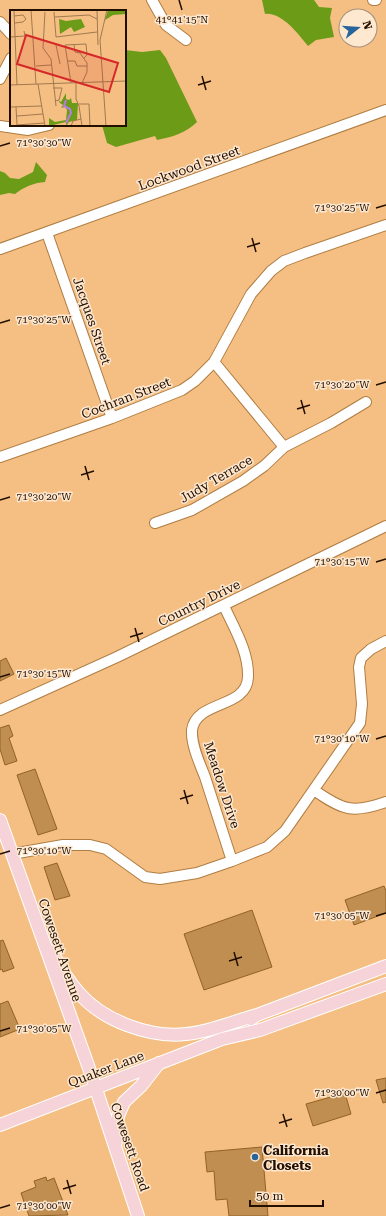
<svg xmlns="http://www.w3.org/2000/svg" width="386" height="1216" font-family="'Roboto Serif',serif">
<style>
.forest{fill:#6b9b17}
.building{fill:#c18e52;stroke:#926224}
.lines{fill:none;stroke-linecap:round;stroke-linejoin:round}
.minor-casing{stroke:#b07d42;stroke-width:12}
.major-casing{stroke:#fff;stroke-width:14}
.minor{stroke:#fff;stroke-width:10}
.major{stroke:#f5d3d8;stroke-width:12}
.ticks{fill:none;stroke:#220f00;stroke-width:1.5}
.poi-dot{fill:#27649b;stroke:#fee8d0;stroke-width:1.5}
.labels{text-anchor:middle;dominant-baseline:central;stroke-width:3;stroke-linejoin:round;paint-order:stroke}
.street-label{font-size:13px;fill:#220f00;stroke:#fee8d0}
.poi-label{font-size:13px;font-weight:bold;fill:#220f00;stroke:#fee8d0;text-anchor:start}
.inset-river{fill:none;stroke:#b77ce5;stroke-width:2}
.inset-road{fill:none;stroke:#a1794f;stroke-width:1}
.view{fill:#d62828;fill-opacity:0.15;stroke:#d62828;stroke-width:2}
.inset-edge{fill:none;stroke:#220f00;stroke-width:2}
.ticks-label{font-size:10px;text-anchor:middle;fill:#220f00;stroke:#fee8d0;stroke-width:3;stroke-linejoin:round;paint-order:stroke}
</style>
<rect width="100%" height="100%" fill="#f5bf83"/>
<!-- forest -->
<path class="forest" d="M262 0H314L319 7 332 8 330 18 334 37 316 40 308 46C298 34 282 12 265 14Z
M125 50 142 52 160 50 166 58 197 122C186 133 172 137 157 140L155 136 116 147 107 143 102 125H125Z
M36 162 47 175 45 182C33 183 24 187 15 194L9 193 0 195V171L5 173 10 178 19 179 33 172Z"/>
<!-- building -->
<path class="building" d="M6 658 14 674 0 681V661Z
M9 725 13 736 9 738 17 761 5 765 0 749V728Z
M35 769 57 829 38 835 17 775Z
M57 863 70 896 55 900 44 867Z
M384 886 386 891V913L354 925 345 900Z
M252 910 272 967 204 990 184 934Z
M3 940 14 968 3 972 2 969 0 970V941Z
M8 1001 20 1029 0 1037V1004Z
M386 1078V1102L383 1103 376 1080Z
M345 1093 351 1114 313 1126 306 1104Z
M262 1147 268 1216H229L227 1199 216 1200 214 1171 207 1172 205 1152Z
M46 1177 47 1181 54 1178 68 1215 29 1216 21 1193 36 1187 34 1181Z"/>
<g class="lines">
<defs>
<path id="minor" d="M152 0 166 25 186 40
M373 0H376
M0 22 11 34
M0 79 11 58
M0 126 28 130 49 125
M47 233 112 418
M0 249 386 110
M214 362 284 447
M0 457 112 418 182 390 195 381 214 362 251 294 271 271 284 261 305 253 386 225
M155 523 192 510 243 481 264 466 284 447 331 423 366 402
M224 606C234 628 249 652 248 677 247 709 196 700 192 730 191 745 200 764 205 777 214 805 223 833 232 861
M0 710 117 657 386 526
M314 790C342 810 353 814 386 802
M12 854 63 845H90L106 849 145 877 160 879 197 873 232 861 267 847 285 831 360 723 362 704 359 667 361 658 371 649 386 641"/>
<path id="major" d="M0 820 90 1071 138 1216
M52 952C60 967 68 981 79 993 103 1021 150 1038 186 1034 210 1032 234 1021 257 1015
M251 1019 257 1015 386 966
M0 1125 222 1039 260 1030 386 984
M116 1142 118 1116 124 1102 141 1086 159 1063"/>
</defs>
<!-- minor casing -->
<use href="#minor" class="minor-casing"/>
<!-- major casing -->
<use href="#major" class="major-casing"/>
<!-- minor -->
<use href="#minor" class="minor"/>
<!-- major -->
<use href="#major" class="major"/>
</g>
<!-- ticks -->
<path class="ticks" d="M179 0 182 10M202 76 206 90M198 85 211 81M0 146 10 143M376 208 386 205M252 238 256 252M247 247 260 243M0 323 10 320M376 385 386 382M301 400 305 414M297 409 310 405M85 466 89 480M81 475 94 471M0 500 10 497M376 562 386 559M135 628 139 642M130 637 143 633M0 677 10 674M376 739 386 736M184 790 188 804M180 799 193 795M0 854 10 851M376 916 386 913M234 952 238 966M229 961 242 957M0 1031 10 1028M376 1093 386 1090M283 1114 287 1127M279 1123 292 1119M67 1180 71 1194M63 1189 76 1185M0 1208 10 1205"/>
<!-- markers -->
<circle class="poi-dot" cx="255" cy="1157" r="4"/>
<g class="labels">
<!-- street labels -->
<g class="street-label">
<text transform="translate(189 168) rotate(-20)">Lockwood Street</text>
<text transform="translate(92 321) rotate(71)">Jacques Street</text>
<text transform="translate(126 398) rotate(-21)">Cochran Street</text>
<text transform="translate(216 479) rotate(-30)">Judy Terrace</text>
<text transform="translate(199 603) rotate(-26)">Country Drive</text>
<text transform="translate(222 785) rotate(72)">Meadow Drive</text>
<text transform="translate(60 950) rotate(71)">Cowesett Avenue</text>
<text transform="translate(106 1069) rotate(-21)">Quaker Lane</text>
<text transform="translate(130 1147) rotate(71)">Cowesett Road</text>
</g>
<!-- poi labels -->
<g class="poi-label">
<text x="263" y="1150">California<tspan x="263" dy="15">Closets</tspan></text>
</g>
</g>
<!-- overview -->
<g transform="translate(10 10)">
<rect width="116" height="116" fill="#f5bf83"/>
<path d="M98 0H116V4L103 5 95 10ZM49 9 56 11 71 9 75 17 64 22 61 17 50 24ZM56 83V89L59 90 61 88 62 93H68L67 110 59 112 56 116V112L39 116V108L45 112 56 110 57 100 55 97 51 98 53 95 50 93 48 90 51 92Z" fill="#6b9b17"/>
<path class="inset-river" d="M56 113 61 103 60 99 54 96 56 90"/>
<path class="inset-road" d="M4 0 7 75M21 0 26 74M87 0 88 35M35 2 33 38 41 49 46 96M44 2 46 27 87 22M4 6 13 5 16 9 13 12 5 13M45 7 79 5 87 9M0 27 15 26 14 21M46 35 50 54M64 35 65 42 70 43 77 53V62L72 73M58 51H65L67 56H77M26 56 41 55M61 73 55 35 76 34 77 45 74 48M66 73V89L69 96 72 116M28 74 35 116M0 75 116 71M43 78H52L49 90 45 91M69 94H79L80 116M0 97 31 96M6 97 7 115M7 106 33 104M7 115 34 113M61 116 63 111 71 109M96 116 90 30 97 0"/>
<path class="view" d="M16 25 108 53 99 82 7 54Z"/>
<rect width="116" height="116" class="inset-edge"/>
</g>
<g class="ticks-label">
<text x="182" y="23">41°41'15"N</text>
<text x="44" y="146">71°30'30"W</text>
<text x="342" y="211">71°30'25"W</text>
<text x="44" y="323">71°30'25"W</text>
<text x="342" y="388">71°30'20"W</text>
<text x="44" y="500">71°30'20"W</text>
<text x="342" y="565">71°30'15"W</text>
<text x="44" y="677">71°30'15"W</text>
<text x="342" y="742">71°30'10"W</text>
<text x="44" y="854">71°30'10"W</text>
<text x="342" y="919">71°30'05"W</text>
<text x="44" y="1032">71°30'05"W</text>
<text x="342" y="1096">71°30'00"W</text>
<text x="44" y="1209">71°30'00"W</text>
</g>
<!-- north arrow -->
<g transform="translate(358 28) rotate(73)"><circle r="19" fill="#fee8d0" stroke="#a6917d"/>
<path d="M0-3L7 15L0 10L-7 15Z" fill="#27649b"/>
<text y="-6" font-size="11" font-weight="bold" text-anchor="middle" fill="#220f00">N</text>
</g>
<!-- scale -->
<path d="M250 1200v6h73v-6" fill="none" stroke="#220f00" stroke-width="2"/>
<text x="256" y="1200" font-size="12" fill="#220f00" stroke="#fee8d0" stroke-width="3" paint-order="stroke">50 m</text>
</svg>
